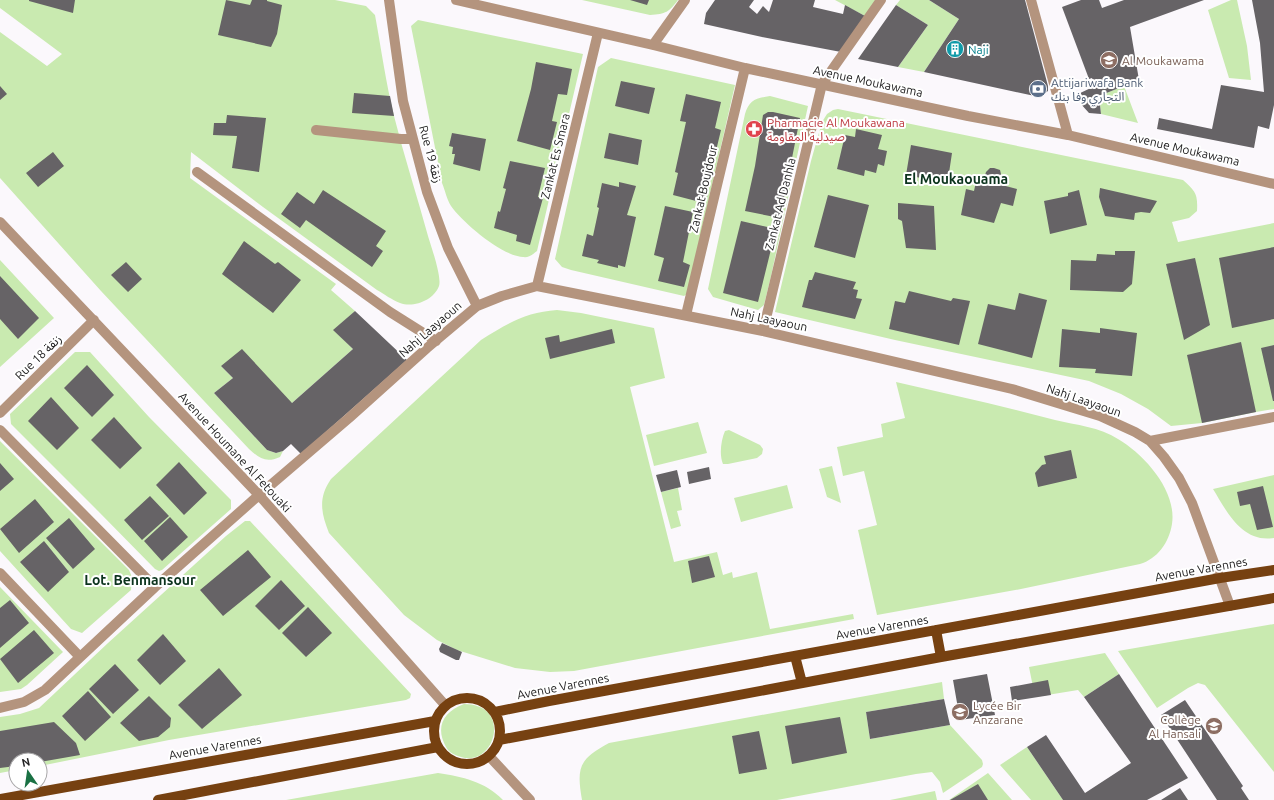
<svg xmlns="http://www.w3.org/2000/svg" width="1274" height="800" font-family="Ubuntu,'Noto Sans Arabic',sans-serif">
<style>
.green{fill:#c9eab0}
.building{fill:#666366}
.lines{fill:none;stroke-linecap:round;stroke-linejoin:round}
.minor{stroke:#b4947e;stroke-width:10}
.major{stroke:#764111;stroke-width:10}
.labels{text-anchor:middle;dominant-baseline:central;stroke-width:4;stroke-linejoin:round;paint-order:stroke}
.culture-label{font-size:12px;fill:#0d838f;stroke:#fff;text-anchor:start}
.education-label{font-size:12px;fill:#785e54;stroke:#fff;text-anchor:start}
.street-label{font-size:12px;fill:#222122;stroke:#fff}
.service-label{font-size:12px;fill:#4e5e75;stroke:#fff;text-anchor:start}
.health-label{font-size:12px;fill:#be3a42;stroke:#fff;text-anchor:start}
.quarter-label{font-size:14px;font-weight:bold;fill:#0b331d;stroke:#fff}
</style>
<rect width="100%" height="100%" fill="#fbf8fc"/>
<!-- green -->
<path class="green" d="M0 0H335L366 6 375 15C381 48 386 83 394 116 404 156 417 196 428 236 431 246 442 277 439 286 434 300 414 308 400 303 392 300 384 294 377 290L263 207 191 152 190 178 336 284 331 290 355 311 334 330 353 349 292 403 221 366 233 378 214 393 267 450 276 453 283 451 280 457C266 463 260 459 249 449L101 291 0 178V32L47 66 62 54 0 8Z
M582 0H678C669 12 666 14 650 15Z
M835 0H876L865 16Z
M900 0H929L959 19 924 72 898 67 928 25 896 5Z
M1231 0H1237L1247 46 1251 80 1229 78 1208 10Z
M418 20 583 54 537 251C533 254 529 258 523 257 502 256 463 223 451 206 447 200 445 190 442 183L411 26Z
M611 58 735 85 687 294 684 296 571 270 562 267 555 259 598 67Z
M1124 86 1138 123 1101 114 1099 96Z
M770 96 808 106 771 276 764 305 758 310 713 297 708 289 745 114C749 100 756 98 770 96Z
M838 109 1183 180C1195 191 1198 193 1197 211L1189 218 1172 222 1178 242 1274 223V409L1256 412 1202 423 1171 426 1148 409 1121 394 1089 381 895 340 775 312 811 161 822 122 827 114 833 110Z
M0 260 54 318 0 367Z
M557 310 581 313 654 328 665 378 630 387 674 562 717 552 723 575 732 572 733 578 757 572 770 629 853 614 854 619 574 671 550 672 515 668 457 650 437 640 404 615 329 533C321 513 318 498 331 479L481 340C506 324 526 312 557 310Z
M75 352H90L149 417 231 500V509L162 570 159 571 155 569 98 511 11 424 10 414Z
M896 382C949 394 1002 406 1055 420 1076 425 1100 427 1118 439 1145 455 1177 491 1172 524 1169 543 1157 559 1140 564L1021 589 877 615 858 530 877 525 864 471 843 476 837 447 883 437 881 424 905 418Z
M698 422 707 453 654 466 646 435Z
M729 430 760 445 763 449 762 454 757 458 728 464H723C719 455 721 440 725 431Z
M0 441 129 570 132 577 131 590 82 633 71 629 0 551Z
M832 466 841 503 827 497 819 469Z
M1274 475V538C1242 543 1227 512 1213 489Z
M787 485 793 508 741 522 734 498Z
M678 488 682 510 677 511 681 526 671 529 661 492Z
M245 521H250L411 694 410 698 406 700 169 740 40 766V760H16V770L0 773V717L20 714 39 708 108 643 226 536Z
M0 587 63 652 27 685 21 689 0 692Z
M1274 624V772L1205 685 1198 683 1188 688 1157 708 1118 651Z
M1105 653 1119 674 1084 697 1078 690 1035 697 1029 667Z
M942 682 944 699 866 712 870 739 950 725 982 760 983 764 982 767 943 793 940 782 932 772 916 774 777 800H582C576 766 580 759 609 743Z
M464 704C513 704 495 768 461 757 455 755 449 753 446 747 435 727 443 712 464 704Z
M1027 747 1063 800H1031L1000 765Z
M438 773C463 777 484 781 503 800H286Z
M988 773 1012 800H949Z
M935 791 937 800H890Z"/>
<!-- building -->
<path class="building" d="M29 0H75L73 13 29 1Z
M226 0 250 5 252 0H267V1L282 5 277 34 271 47 218 35Z
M630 0H649L647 5Z
M715 0H754L749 7 757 14 763 6 769 12 773 0H815L813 7 843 14 845 5 865 16 841 52 762 37 704 24 706 13Z
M929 0H1025L1048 86V91L1042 95 1037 96 1030 95 924 72 959 19Z
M1081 0H1099L1102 8 1124 0H1204L1130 27 1139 80 1099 96 1101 114 1089 113 1080 103 1076 95 1095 86 1092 78 1089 79 1062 7Z
M1252 0H1274V105L1269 129 1258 126 1254 148 1157 129 1159 118 1212 129 1221 85 1264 92 1260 43Z
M896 5 928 25 898 67 858 59Z
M536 62 572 69 567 95 558 94 552 121 557 122 550 150 517 141 531 89Z
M621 81 655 88 649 114 615 106Z
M0 86 7 94 0 100Z
M354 93 390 96 394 116 352 113Z
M686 94 721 102 715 128 721 130 709 180 707 197 700 202 673 195 678 173 675 172 686 122 680 121Z
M768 112H773L800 118 780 218 745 211 755 166 763 115Z
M227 115 266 118 259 172 232 168 237 136 213 135 214 123H226Z
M856 129 882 135 878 149 887 151 884 166 878 164 876 173 865 170 864 176 837 169 845 135 855 137Z
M452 133 486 139 480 171 453 164 455 154H452L453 147 449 146Z
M609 133 642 140 638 165 604 158Z
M911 145 952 153 949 173 936 181 906 175Z
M53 152 64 166 38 187 26 173Z
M510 161 545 168 538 197 543 198 530 245 516 241 517 235 494 228 498 211 500 212 506 189 503 188Z
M990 168H994L1000 170 1001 174 998 184 1017 189 1013 206 1001 203 994 223 961 215 966 189 974 191 977 177 984 179 986 172Z
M619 182 636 186 627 215 636 217 625 267 618 265V268L597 263 599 260 582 256 587 234 593 236 599 208 597 207 602 183 619 187Z
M1100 188 1157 201 1150 213 1141 212 1135 213 1134 220 1105 216 1099 197Z
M323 190 386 231 376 246 383 251 372 267 306 220 300 228 281 214 297 192 314 204Z
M1079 190 1087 225 1050 234 1044 201 1068 196V193Z
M828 195 869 205 855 258 814 247Z
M898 203 934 206 936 250 906 248 902 221 898 219Z
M665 206 693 212 683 262 690 265 684 287 658 281 664 258 654 255Z
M741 221 776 229 758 302 723 293Z
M244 241 275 264 278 262 301 280 273 313 222 274Z
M1274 247V319L1232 328 1219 258Z
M1115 251H1135L1132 284 1123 292 1070 290 1071 260 1096 261 1097 254 1115 255Z
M1195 258 1210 325 1184 340 1166 264Z
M126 262 142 279 128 292 111 275Z
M815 272 856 282 853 289 858 290 856 298 862 299 855 319 802 307 809 280H812Z
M0 276 39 318 18 339 0 319Z
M909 291 951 301 953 298 970 301 959 345 889 329 895 301 905 303Z
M1019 293 1047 300 1032 358 978 344 988 304 1015 310Z
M355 311 407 360 301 454 291 444 283 451 276 453 267 450 214 393 233 378 221 366 242 349 292 403 353 349 333 330Z
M1100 328 1137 333 1132 376 1095 373 1096 369 1059 367 1062 329 1100 333Z
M612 329 615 343 550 359 545 338 559 335 560 342Z
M1241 342 1256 412 1202 423 1187 355Z
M1274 345V401H1273L1261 348Z
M87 365 114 395 92 417 64 388Z
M51 397 79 428 57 450 28 421Z
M114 417 142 448 120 469 91 440Z
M1071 450 1077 478 1038 487 1035 473 1042 465 1046 464 1044 456Z
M179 462 207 493 184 515 156 485Z
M0 463 14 479 0 491Z
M709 467 711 479 689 484 687 472Z
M677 470 681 487 661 492 656 475Z
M1263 486 1273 527 1257 530 1250 504 1240 506 1237 492Z
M150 496 169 516 142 540 124 520Z
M35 499 54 522 19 553 0 529Z
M170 517 188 537 162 561 144 541Z
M69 518 95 549 73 569 46 538Z
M44 541 69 572 48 592 20 562Z
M248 550 271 577 223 616 200 590Z
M709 556 715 577 692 583 688 561Z
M281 580 305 606 279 630 255 606Z
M10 600 29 623 0 648V608Z
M308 607 332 633 306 657 282 633Z
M34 630 54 653 18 683 0 659Z
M163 634 186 661 160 685 137 660Z
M442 643 462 652 459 660H456L440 652 439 649Z
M115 664 139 690 113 714 89 689Z
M219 668 242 695 202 729 178 705Z
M987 674 995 715 960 720 953 680Z
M1119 674 1188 778 1147 800H1063L1027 747 1046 735 1085 793 1131 763 1084 697Z
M1048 680 1051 695 1012 701 1010 687Z
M88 691 111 717 85 741 62 716Z
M149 696 171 718 170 727 158 737 139 741 120 723Z
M944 699 950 725 870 739 866 712Z
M1185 700 1243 786 1241 788 1249 800H1217L1161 715Z
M840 717 847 753 792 764 785 726Z
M54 722 76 743 80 755 40 762V760H16V766L0 768V731Z
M759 731 767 769 739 774 732 736Z
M978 784 988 800H950Z
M1180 788 1188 800H1161Z"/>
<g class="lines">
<!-- minor -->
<path class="minor" d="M389 0 403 101 427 192 448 248 477 306
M456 0 653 45 745 68 968 116 1068 135 1274 184
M1031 0 1068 135
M653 45 685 0
M316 130 401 139H413
M197 172 390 312 436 341
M0 222 259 495 445 705
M537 286 598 33
M686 315 745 68
M763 331 822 84 881 0
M0 413 94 320
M0 430 155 587
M1150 441 1274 417
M0 573 80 657
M0 708 24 702 45 690 155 587 259 495 349 418 427 348 477 306 502 296 537 286 763 331 1012 389 1100 416 1135 432 1150 441 1164 457 1179 478 1192 503 1230 606
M489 756 530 800"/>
<!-- major -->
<path class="major" d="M936 630 941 657
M795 656 802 683
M434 731a33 33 0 1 1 66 0a33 33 0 1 1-66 0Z
M495 712 549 701 1220 578 1274 570
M499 740 941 657 1274 598
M0 799 435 721
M158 800 438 747"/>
</g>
<!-- icons -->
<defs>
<symbol id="building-disc" viewBox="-11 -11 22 22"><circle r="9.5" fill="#0f9aa8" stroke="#fff"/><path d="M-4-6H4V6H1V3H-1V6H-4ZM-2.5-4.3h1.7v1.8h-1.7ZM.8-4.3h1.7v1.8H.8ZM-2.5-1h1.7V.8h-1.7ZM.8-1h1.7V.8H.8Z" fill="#fff"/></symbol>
<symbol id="school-disc" viewBox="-11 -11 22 22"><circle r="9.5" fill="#8d6e63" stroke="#fff"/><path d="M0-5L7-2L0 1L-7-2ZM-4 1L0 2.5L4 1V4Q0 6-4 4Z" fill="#fff"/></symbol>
<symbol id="bank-disc" viewBox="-11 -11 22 22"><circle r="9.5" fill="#5c6f8a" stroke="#fff"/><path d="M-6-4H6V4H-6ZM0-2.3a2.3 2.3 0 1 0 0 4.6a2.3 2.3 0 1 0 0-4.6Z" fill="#fff"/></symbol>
<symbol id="pharmacy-disc" viewBox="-11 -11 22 22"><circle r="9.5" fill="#e0444e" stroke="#fff"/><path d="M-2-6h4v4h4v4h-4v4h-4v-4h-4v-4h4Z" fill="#fff"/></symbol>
</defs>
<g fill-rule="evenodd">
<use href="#building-disc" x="945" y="39" width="20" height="20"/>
<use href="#school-disc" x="1099" y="50" width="20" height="20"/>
<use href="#bank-disc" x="1028" y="79" width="20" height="20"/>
<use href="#pharmacy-disc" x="744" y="119" width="20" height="20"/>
<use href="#school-disc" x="950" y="702" width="20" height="20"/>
<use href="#school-disc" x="1204" y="716" width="20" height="20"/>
</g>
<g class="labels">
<!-- culture labels -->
<g class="culture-label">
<text x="968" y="49">Naji</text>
</g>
<!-- education labels -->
<g class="education-label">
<text x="1122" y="60">Al Moukawama</text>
<text x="973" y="705">Lycée Bir<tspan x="973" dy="14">Anzarane</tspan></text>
<text x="1201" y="719" text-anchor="end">Collège<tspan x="1201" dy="14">Al Hansali</tspan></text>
</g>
<!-- street labels -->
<g class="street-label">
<text transform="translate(868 81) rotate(12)">Avenue Moukawama</text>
<text transform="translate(1185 149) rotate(13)">Avenue Moukawama</text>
<text transform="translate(431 154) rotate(75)">Rue 19 زنقة</text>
<text transform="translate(555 156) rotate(-76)">Zankat Es Smara</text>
<text transform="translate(703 189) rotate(-77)">Zankat Boujdour</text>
<text transform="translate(780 204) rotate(-76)">Zankat Ad Danhla</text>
<text transform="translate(769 319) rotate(12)">Nahj Laayaoun</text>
<text transform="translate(430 329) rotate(-41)">Nahj Laayaoun</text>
<text transform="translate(38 357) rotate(-44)">Rue 18 زنقة</text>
<text transform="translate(1084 400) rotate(19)">Nahj Laayaoun</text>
<text transform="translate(235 452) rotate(47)">Avenue Houmane Al Fetouaki</text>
<text transform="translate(1201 569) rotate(-10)">Avenue Varennes</text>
<text transform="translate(882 627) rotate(-10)">Avenue Varennes</text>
<text transform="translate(563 686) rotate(-11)">Avenue Varennes</text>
<text transform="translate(215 747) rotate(-10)">Avenue Varennes</text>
</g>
<!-- service labels -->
<g class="service-label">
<text x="1051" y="82">Attijariwafa Bank<tspan x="1051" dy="14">التجاري وفا بنك</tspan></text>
</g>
<!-- health labels -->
<g class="health-label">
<text x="767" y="122">Pharmacie Al Moukawana<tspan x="767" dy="14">صيدلية المقاومة</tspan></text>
</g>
<!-- quarter labels -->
<g class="quarter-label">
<text x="956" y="179">El Moukaouama</text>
<text x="140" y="580">Lot. Benmansour</text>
</g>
</g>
<!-- north arrow -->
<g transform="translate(28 772) rotate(347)"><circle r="19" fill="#ffffff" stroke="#a7a6a7"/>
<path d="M0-3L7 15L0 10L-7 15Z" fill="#1a7144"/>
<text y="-6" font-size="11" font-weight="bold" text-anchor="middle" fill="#222122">N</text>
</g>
</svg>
